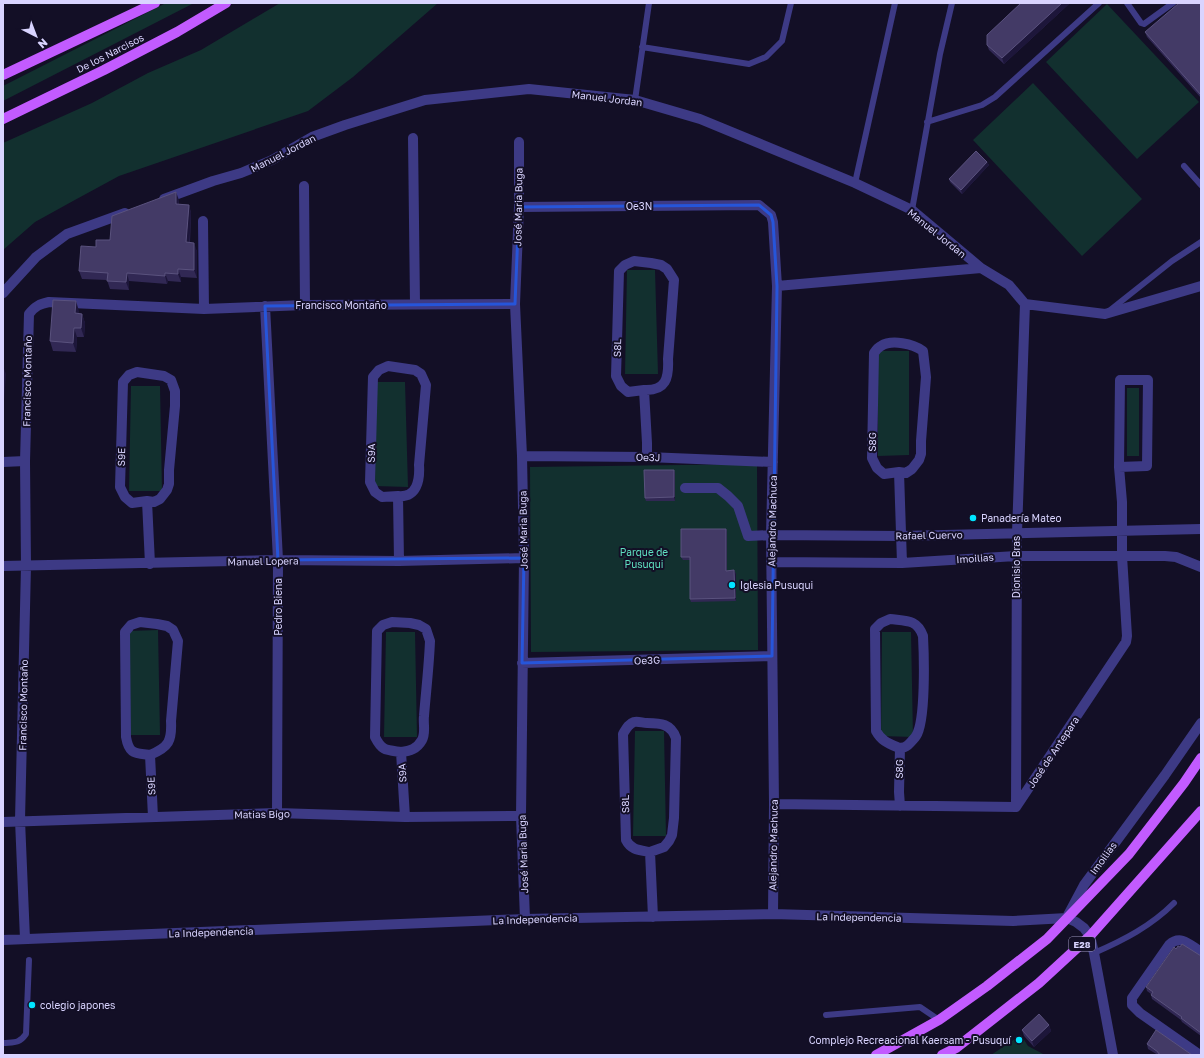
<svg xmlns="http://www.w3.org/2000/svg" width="1204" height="1058" font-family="'Golos Text',sans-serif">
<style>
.green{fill:#12302f}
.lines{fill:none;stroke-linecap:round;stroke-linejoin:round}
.service{stroke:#3d3a85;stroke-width:6}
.minor{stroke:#3d3a85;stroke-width:10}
.primary{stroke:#c25bff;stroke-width:10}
.wall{fill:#312854}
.shaded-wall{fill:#1d163a}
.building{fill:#433a66;stroke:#5a527e}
.marked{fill:none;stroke:#2655da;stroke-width:3;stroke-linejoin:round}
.poi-dot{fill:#00e5ff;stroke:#130f26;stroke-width:1.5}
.labels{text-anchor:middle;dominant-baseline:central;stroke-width:4;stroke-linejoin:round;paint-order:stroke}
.shield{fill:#130f26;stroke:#9e99be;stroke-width:1}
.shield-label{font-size:9px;font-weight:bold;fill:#d9d4ff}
.street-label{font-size:10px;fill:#d9d4ff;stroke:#130f26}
.poi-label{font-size:10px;fill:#d9d4ff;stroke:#130f26;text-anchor:start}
.park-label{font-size:10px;fill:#5fe0c0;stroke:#130f26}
</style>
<rect width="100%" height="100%" fill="#130f26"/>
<!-- green -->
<path class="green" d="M166 3H194L3 101V86Z
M280 3H438L353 77 308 111 119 176 73 201 35 222 3 250V143L92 103 148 73 201 50Z
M1107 4 1199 102 1137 159 1046 62Z
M1033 83 1142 199 1082 256 973 140Z
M627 270H655L658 374H625Z
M878 351H909V455L878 456Z
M376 382H405L408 487 375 486Z
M131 386H160L162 491H129Z
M1127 388H1139V456H1127Z
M757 464 758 650 531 652 530 467Z
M158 630 160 735H127L129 631Z
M386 632H415L417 737H384Z
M882 632H911L913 737 881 736Z
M635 731H664L666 836H633Z
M1021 1035 1028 1046 1045 1055H991Z"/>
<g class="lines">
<!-- service -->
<path class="service" d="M1127 3 1141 23 1144 24 1173 3
M642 47 749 64 766 57 782 41 791 3
M635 100 649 3
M927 122 982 105 995 97 1099 3
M1184 166 1201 185
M855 183 895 3
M912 210 940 54 952 3
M1109 311 1172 261 1201 242
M1094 953C1124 940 1151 926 1174 903
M826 1015 920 1007 939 1020
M3 1043C14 1042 19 1044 26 1034L29 960"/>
<!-- minor -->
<path class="minor" d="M413 138 415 304
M519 142V207L515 304 522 456 524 558 521 816 525 919
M304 186 305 305
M164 199 213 181 241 173 272 160 312 137 345 125 425 100 529 89 635 100 700 119 855 183 912 210 981 268 1009 285 1025 304 1105 314 1201 286
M519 207 759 205 771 215 773 222 777 286 771 535 774 804 773 914
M203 221 204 309
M777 286 981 268
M3 293 36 257 67 234 125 213
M265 306 278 560 277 813
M137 372 164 376 171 380 175 391V406L169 470V484L167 490 160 499 154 502 147 501 132 503 125 497 120 487 123 382 129 375Z
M644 390C666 391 669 378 668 359L674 280 667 269 661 265 651 263 634 261 625 265 619 271 616 376 621 386 628 392 644 390 647 443V457
M522 456 647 457 773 462
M3 462 25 461
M899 472 906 473 912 469 919 460 921 454V441L926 377 923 351C913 344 892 339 881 346 879 347 876 350 874 353L872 458 877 468 884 474 899 472 902 563
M685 488H718L728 496 738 506 748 536 771 535 901 536 1201 529
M398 496C417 498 420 480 419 465L426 385 421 374 415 370 388 366 379 370 373 377 370 482 375 492 382 497 398 496 399 561
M147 501 150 564
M771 562 902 563 1016 556H1165L1176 557 1201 567
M3 566 278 560 399 561 524 558
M890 619C906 621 917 619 923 636 924 655 926 721 916 736 914 739 911 742 908 745 904 748 901 749 897 747 887 743 881 740 876 731L875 629 881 623Z
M522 663 772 656
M900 748 899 792 900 806
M401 752C410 751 417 749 422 740 426 733 423 724 424 716 426 691 429 666 430 641L426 629 419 625 410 623 392 622 383 625 377 631 375 737C382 751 386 750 401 752L405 817
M150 755C169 747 172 741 171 721L178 641 173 630 167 626 157 624 140 622 131 625 125 632 126 737C129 754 134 753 150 755L153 817
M774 804 1016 807
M1016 807 1126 642 1127 636 1122 556V502L1119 467 1120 380H1148L1147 466 1119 467
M1016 807 1017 533 1025 304
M3 822 277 813 405 817 521 816
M650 852 664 847 669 841 672 835 674 818 676 738C671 724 661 723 647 723 643 723 638 721 634 722 628 724 626 729 623 734L626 840C631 850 639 850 650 852L653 917
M1068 915 1084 885 1165 775 1201 723
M25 939 20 820 26 566 25 461 29 314C35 306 40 304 49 302L204 309 305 305 515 304
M3 940 525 919 773 914 1013 921 1067 918 1076 922 1084 928 1090 936 1094 953 1113 1055
M1200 1055 1140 1013 1132 1005V998L1169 945C1181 934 1190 945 1201 952"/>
<!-- primary -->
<path class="primary" d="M3 75 155 3
M3 119 104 70 177 32 226 3
M876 1055 939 1020 987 986 1047 939 1129 854 1184 783 1201 758
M942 1055 956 1048 1039 983 1090 936 1201 811"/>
</g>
<!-- wall -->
<path class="wall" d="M1021 3H1070L1004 64 989 50 987 45Z
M1201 3V98L1147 37 1145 32Z
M987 162 989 165 962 194 950 182 949 179Z
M179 200V204L189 205 191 213 190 242 197 251V278L181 277V282L168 281 167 284 129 281V290L110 289 107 280 82 279 79 271 96 247 110 240Z
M79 311V313L82 314 85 323 84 337H77L76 352 53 351 50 341Z
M675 473V501H646L645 498Z
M726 529 727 532V571L734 570 736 574V601L691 602 690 599V560H683L681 557Z
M1180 947 1201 956V1036L1182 1022 1181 1020 1152 999 1151 995V994L1147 991 1146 987 1176 949Z
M1049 1025 1051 1031 1034 1047 1024 1036 1022 1030Z
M1147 1044 1192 1055H1158L1148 1049Z"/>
<!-- shaded-wall -->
<path class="shaded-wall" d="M1062 3H1070L1004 64 1002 58Z
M987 162 989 165 962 194 961 190Z
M176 192 179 200 178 212 176 204Z
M189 205 191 213 189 250 186 242Z
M194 243 197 251V278L194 270Z
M178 269 181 277V282L178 274Z
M127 273 129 281V290L126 282Z
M165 273 168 281 167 284 165 276Z
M76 301 79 311V322L75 313Z
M82 314 85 323 84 337 81 328Z
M74 328 77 337 76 352 73 343Z
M3 366 6 374 4 401 3 397Z
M674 470 675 473V501L674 497Z
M726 529 727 532V574L726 571Z
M734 570 736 574V601L735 598Z
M1049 1025 1051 1031 1034 1047 1032 1041Z"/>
<!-- building -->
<path class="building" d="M1021 3H1062L1002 58 987 45V35Z
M1179 3H1201V95L1145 32Z
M976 151 987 162 961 190 949 179Z
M176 192V204L189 205 186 242 194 243V270L178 269V274L165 273V276L127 273 126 282 107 281 108 273 79 271 81 246 96 247V240H110L112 216Z
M53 300 76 301 75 313 82 314 81 328H74L73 343 50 341Z
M644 470H674V497L645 498Z
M681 529H726V571L734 570 735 598 690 599V557H681Z
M1182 944 1201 956V1033L1181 1018 1182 1017 1151 995 1153 992 1146 987 1174 947 1176 949 1178 946 1180 947Z
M1039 1014 1049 1025 1032 1041 1022 1030Z
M1156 1030 1192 1055H1161L1158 1053V1052L1147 1044Z"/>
<!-- marked area -->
<path class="marked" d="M759 205 771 215 773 222 777 286 772 656 522 663 524 558 278 560 265 306 515 304 519 207Z"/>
<!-- markers -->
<g class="poi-dot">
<circle cx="973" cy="518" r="4"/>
<circle cx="732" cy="585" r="4"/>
<circle cx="32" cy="1005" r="4"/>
<circle cx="1019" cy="1040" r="4"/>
</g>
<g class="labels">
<!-- shield labels -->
<rect class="shield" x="1069" y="937" width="26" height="14" rx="3"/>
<g class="shield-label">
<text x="1082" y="944">E28</text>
</g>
<!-- street labels -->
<g class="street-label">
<text transform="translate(110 53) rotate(-27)">De los Narcisos</text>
<text transform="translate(607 98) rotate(7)">Manuel Jordan</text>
<text transform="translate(283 153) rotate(-27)">Manuel Jordan</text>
<text x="639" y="206">Oe3N</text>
<text transform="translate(518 207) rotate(-89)">José Maria Buga</text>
<text transform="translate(937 233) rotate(39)">Manuel Jordan</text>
<text x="341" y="305">Francisco Montaño</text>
<text transform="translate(617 348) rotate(-88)">S8L</text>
<text transform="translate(27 381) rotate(-89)">Francisco Montaño</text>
<text transform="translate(872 442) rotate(-89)">S8G</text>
<text transform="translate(371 453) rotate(-89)">S9A</text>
<text transform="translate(121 457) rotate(-88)">S9E</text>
<text transform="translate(648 457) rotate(1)">Oe3J</text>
<text transform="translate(772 521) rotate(-89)">Alejandro Machuca</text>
<text transform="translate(523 530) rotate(-91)">José Maria Buga</text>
<text transform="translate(929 535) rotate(-1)">Rafael Cuervo</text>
<text transform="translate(975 558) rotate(-4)">Imoilias</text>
<text transform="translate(263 561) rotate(-1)">Manuel Lopera</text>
<text transform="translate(1016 567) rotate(-90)">Dionisio Bras</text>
<text transform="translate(278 607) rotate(-90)">Pedro Biena</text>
<text transform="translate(647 660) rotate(-2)">Oe3G</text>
<text transform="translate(23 705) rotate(-89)">Francisco Montaño</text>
<text transform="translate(1053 752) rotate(-56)">José de Antepara</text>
<text transform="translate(899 769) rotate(-89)">S8G</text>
<text transform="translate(402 773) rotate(-93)">S9A</text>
<text transform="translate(151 786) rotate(-93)">S9E</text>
<text transform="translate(625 804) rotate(-92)">S8L</text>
<text transform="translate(262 814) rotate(-1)">Matias Bigo</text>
<text transform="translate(773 845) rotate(-89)">Alejandro Machuca</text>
<text transform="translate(523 854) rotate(-92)">José Maria Buga</text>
<text transform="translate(1103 858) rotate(-54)">Imoilias</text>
<text transform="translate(859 917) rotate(1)">La Independencia</text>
<text transform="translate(535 919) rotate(-2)">La Independencia</text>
<text transform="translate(211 932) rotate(-2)">La Independencia</text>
</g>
<!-- poi labels -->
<g class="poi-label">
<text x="981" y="518">Panadería Mateo</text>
<text x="740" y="585">Iglesia Pusuqui</text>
<text x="40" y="1005">colegio japones</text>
<text x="1011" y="1040" text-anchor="end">Complejo Recreacional Kaersam - Pusuquí</text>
</g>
<!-- park labels -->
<g class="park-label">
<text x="644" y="552">Parque de<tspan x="644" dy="12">Pusuqui</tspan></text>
</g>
</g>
<!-- border -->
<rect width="1204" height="1058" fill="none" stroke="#d9d4ff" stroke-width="8"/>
<!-- north arrow -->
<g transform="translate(36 36) rotate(138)" stroke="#130f26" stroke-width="3" paint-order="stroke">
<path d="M0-3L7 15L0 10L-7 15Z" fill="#d9d4ff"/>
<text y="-6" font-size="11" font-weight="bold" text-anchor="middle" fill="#d9d4ff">N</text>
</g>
</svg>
